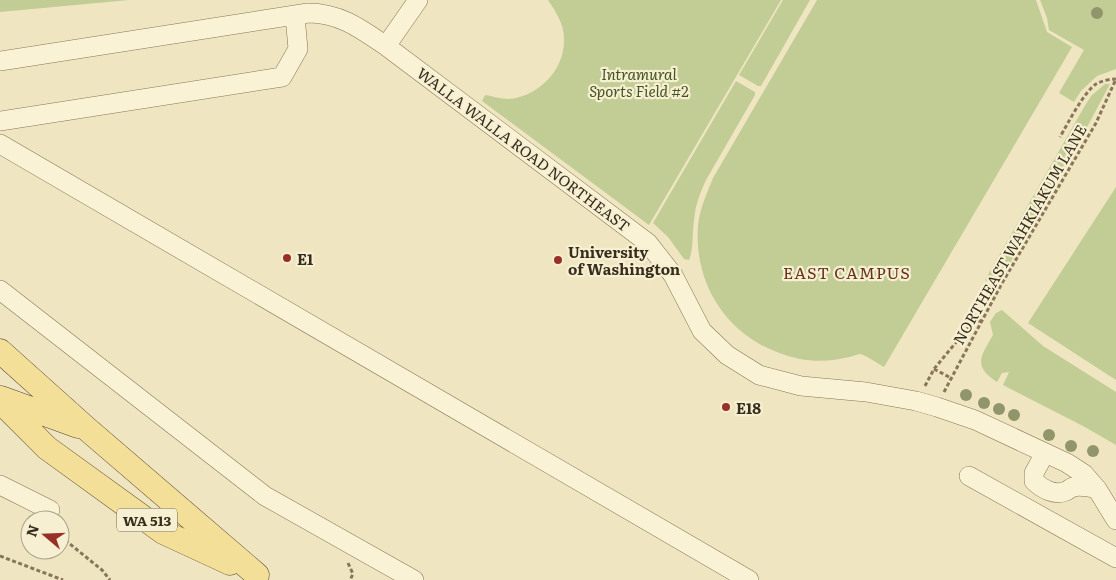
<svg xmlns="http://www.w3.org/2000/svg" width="1116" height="580" font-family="Literata,serif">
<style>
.green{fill:#c1cd95}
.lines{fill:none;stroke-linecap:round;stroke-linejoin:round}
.minor-casing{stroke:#897658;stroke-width:20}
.major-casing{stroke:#56442d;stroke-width:25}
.path{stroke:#897658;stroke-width:3;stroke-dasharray:4 2.5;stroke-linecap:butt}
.minor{stroke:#f9f2d4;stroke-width:19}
.major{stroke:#f3df98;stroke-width:24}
.tree{fill:#91966a}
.poi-dot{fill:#993027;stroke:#f6efd1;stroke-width:2}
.labels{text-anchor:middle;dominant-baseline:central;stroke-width:4.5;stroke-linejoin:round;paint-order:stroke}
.shield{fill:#f6efd1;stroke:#716753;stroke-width:1}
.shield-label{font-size:14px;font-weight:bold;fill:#382d1d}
.park-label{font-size:15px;font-style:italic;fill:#445523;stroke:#f6efd1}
.street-label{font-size:15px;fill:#382d1d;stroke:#f6efd1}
.poi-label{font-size:15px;font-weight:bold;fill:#382d1d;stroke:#f6efd1;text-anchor:start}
.neighbourhood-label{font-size:16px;letter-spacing:1px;fill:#66321b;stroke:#f6efd1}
</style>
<rect width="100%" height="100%" fill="#efe5c1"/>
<!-- green -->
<path class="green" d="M0 0H129L0 12Z
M548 0H781L649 225 482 101 485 95C492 96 501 99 508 99 538 97 565 70 564 39 564 24 556 12 548 0Z
M783 0H810L761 86H758L739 75Z
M817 0H1036L1047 32 1072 47 884 367C878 364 866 355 860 354 857 354 852 357 849 357 834 361 816 362 800 359 735 346 693 291 698 225 700 208 707 193 713 178Z
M1040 0H1116V69L1097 76 1081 91 1074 102 1059 93 1084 50 1049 30 1047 18Z
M736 81 755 92V95L706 180C700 193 695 206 694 221 692 234 694 247 689 260L684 259 668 237 653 223Z
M1105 84H1110L1078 144 997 286 985 280 1083 109 1091 96Z
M1116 187V380L1028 323Z
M1002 310 1043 346 1116 392V445L1083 426 1003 385 1009 372 1002 373 997 382C972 366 981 356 993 335L990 322 996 313Z"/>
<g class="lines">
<defs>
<path id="minor" d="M386 46 418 0
M0 61 308 13C340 13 361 29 386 46L648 243 673 275 702 331 727 355 759 375 801 386 866 392 916 401 937 407 975 420 1067 463 1084 474 1097 489 1116 520
M0 121 282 77 298 49 295 16
M0 144 749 580
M0 290 265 496 414 580
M1045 453 1034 473V481C1042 489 1055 496 1066 491 1069 490 1070 488 1073 487 1081 485 1089 487 1097 489
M969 476 1116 558
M0 485 50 510"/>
<path id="major" d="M0 351 87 429 257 575
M1 398 78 426
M0 401 47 448 163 532 230 563"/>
</defs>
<!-- minor casing -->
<use href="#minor" class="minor-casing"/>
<!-- major casing -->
<use href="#major" class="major-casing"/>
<!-- path -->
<path class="path" d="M934 369 951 378
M925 386 934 369 972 323 981 320
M944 392 1001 285 1096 123 1116 79C1110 79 1101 81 1096 84 1084 92 1068 123 1060 137
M60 536 102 570 110 580
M0 556 63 580
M348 563 353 574 350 580"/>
<!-- minor -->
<use href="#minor" class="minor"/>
<!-- major -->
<use href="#major" class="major"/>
</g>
<!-- trees -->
<g class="tree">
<circle cx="1097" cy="13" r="6"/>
<circle cx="966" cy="395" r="6"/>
<circle cx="984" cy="403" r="6"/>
<circle cx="999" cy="409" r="6"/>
<circle cx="1014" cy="415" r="6"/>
<circle cx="1049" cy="435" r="6"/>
<circle cx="1071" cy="446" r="6"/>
<circle cx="1093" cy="451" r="6"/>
</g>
<!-- markers -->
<g class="poi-dot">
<circle cx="287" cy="258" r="5"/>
<circle cx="558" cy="260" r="5"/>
<circle cx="726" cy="407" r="5"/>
</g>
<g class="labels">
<!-- shield labels -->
<rect class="shield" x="117" y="508.5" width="60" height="23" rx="4"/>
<g class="shield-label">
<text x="147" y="520">WA 513</text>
</g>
<!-- park labels -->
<g class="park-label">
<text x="639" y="73">Intramural<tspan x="639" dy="17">Sports Field #2</tspan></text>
</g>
<!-- street labels -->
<g class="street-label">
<text transform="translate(524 149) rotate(37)">WALLA WALLA ROAD NORTHEAST</text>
<text transform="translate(1019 234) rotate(-60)">NORTHEAST WAHKIAKUM LANE</text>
</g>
<!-- poi labels -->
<g class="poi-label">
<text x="568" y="251">University<tspan x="568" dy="17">of Washington</tspan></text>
<text x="297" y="258">E1</text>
<text x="736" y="407">E18</text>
</g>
<!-- neighbourhood labels -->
<g class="neighbourhood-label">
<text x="847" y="272">EAST CAMPUS</text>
</g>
</g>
<!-- north arrow -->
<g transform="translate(45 535) rotate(289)"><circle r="24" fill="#f6efd1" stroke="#aaa189"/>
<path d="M0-4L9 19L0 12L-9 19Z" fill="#993027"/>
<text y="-8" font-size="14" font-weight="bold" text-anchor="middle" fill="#382d1d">N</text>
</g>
</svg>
